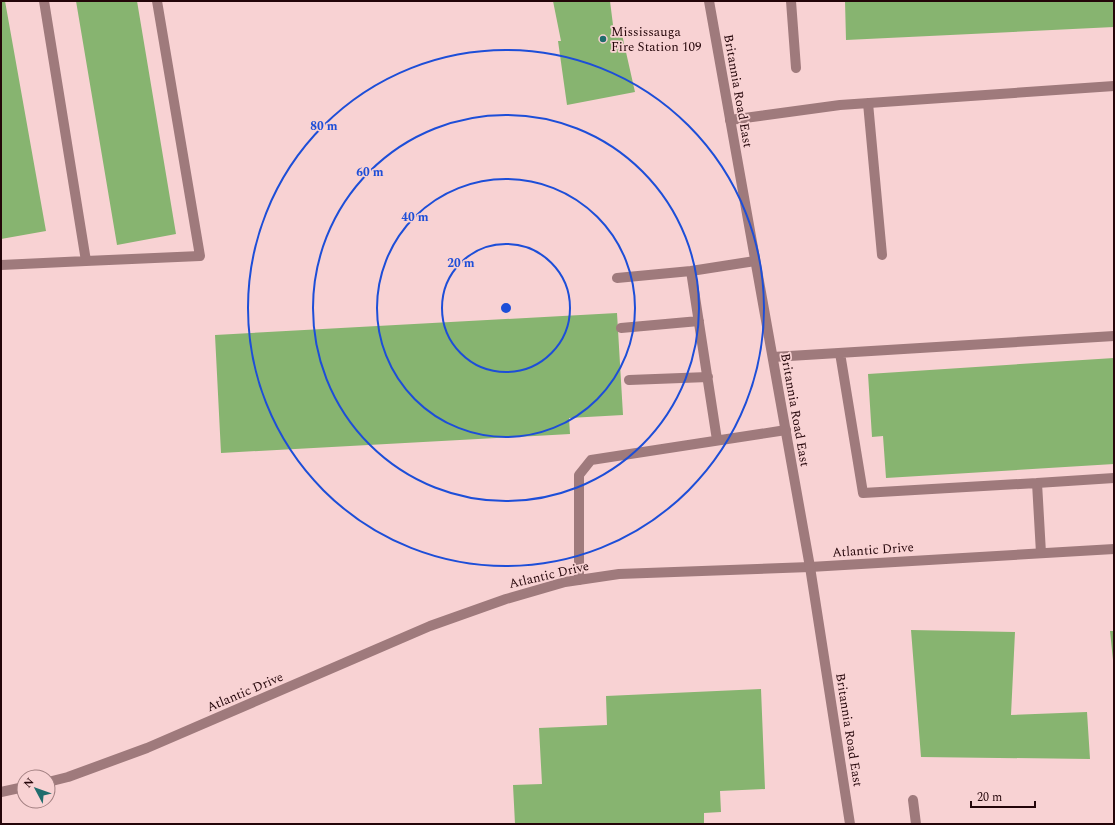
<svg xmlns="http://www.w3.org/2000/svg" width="1115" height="825" font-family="Spectral,serif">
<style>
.building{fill:#87b470}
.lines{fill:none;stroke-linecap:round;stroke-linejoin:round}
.service{stroke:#9f7a7c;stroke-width:10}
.minor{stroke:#9f7a7c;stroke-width:10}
.tertiary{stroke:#9f7a7c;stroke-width:10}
.ring{fill:none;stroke:#1d4ed8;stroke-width:2}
.poi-dot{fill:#206c6d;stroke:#f8d2d3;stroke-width:1.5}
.labels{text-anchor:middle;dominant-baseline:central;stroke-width:3.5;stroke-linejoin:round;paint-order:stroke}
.poi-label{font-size:13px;fill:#240509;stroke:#f8d2d3;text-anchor:start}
.street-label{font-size:13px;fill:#240509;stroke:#f8d2d3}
.centre{fill:#1d4ed8;stroke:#f8d2d3;stroke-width:2}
.ring-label{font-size:12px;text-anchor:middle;font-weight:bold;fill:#1d4ed8;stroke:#f8d2d3;stroke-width:3.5;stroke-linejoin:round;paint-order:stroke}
</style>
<rect width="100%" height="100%" fill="#f8d2d3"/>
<!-- building -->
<path class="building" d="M1 1H5L46 231 1 239Z
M76 1H137L176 234 117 245Z
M553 1H610L614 33 621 30 635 92 567 105 558 41H561Z
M845 1H1114V27L846 40Z
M617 313 623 415 569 418 570 434 221 453 215 335Z
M1114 358V464L886 478 883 436 872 437 868 374Z
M911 630 1015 632 1011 715 1087 712 1090 759 921 757Z
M1110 631H1114V660H1113Z
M761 689 765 789 720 791 721 812 704 813V824H515L513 785 542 784 539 728 607 725 606 696Z"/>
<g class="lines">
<!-- service -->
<path class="service" d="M791 1 796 68
M868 103 882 255
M730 120 840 105 1114 86
M86 261 200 256 157 1
M1 265 86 261 44 1
M691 271 755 261
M617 278 691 271 717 440
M621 328 699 321
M840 353 863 493 1037 483 1041 553
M773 357 1114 336
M629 380 708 377
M1037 483 1114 478
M579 580V475L591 460 786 430
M913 800 916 824"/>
<!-- minor -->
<path class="minor" d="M48 782 68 777 147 748 430 626 506 599 565 582 619 574 810 567 1114 549
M1 792 24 787"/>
<!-- tertiary -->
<path class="tertiary" d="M709 1 810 567 850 824"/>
</g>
<!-- distance rings -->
<g class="ring">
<circle cx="506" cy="308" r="64"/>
<circle cx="506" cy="308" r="129"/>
<circle cx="506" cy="308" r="193"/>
<circle cx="506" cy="308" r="258"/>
</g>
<!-- markers -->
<circle class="poi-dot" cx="603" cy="39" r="4"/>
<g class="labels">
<!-- poi labels -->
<g class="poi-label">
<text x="611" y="32">Mississauga<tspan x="611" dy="15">Fire Station 109</tspan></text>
</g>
<!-- street labels -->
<g class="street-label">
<text transform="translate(738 91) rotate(80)">Britannia Road East</text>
<text transform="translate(795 410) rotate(80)">Britannia Road East</text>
<text transform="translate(873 550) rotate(-4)">Atlantic Drive</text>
<text transform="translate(549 575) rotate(-13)">Atlantic Drive</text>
<text transform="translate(245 692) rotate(-23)">Atlantic Drive</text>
<text transform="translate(849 730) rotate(81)">Britannia Road East</text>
</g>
</g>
<circle cx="506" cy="308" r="6" class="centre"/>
<g class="ring-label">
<text x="324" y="130">80 m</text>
<text x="370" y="176">60 m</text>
<text x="415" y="221">40 m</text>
<text x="461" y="267">20 m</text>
</g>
<!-- border -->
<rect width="1115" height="825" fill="none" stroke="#240509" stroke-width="4"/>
<!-- north arrow -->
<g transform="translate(36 789) rotate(311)"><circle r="19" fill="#f8d2d3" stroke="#a38082"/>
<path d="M0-3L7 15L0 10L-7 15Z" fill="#206c6d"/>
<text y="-6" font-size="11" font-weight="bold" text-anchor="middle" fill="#240509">N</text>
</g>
<!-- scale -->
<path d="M971 801v6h64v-6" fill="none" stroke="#240509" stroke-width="2"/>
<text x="977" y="801" font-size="12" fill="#240509" stroke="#f8d2d3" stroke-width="3" paint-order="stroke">20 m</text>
</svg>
